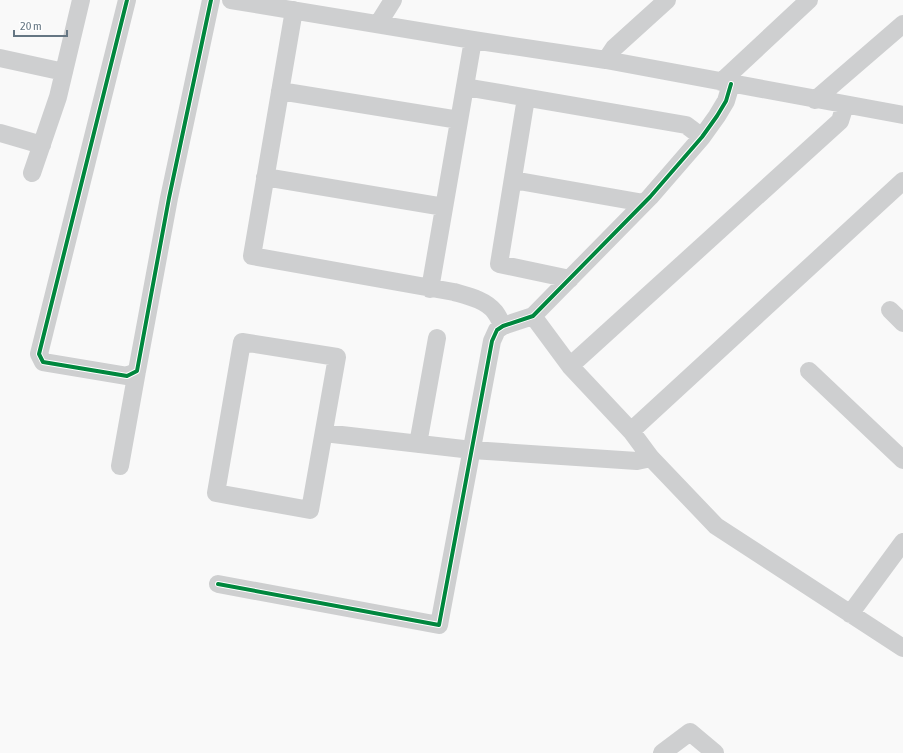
<svg xmlns="http://www.w3.org/2000/svg" width="903" height="753" font-family="'Asap Condensed',sans-serif">
<style>
.lines{fill:none;stroke-linecap:round;stroke-linejoin:round}
.minor{stroke:#cecfd0;stroke-width:18}
.cycleway-casing{stroke:#fff;stroke-width:6}
.cycleway{stroke:#00873e;stroke-width:4}
</style>
<rect width="100%" height="100%" fill="#f9f9f9"/>
<g class="lines">
<!-- minor -->
<path class="minor" d="M127 0 39 354 43 362 127 376 137 371 169 198 211 0
M231 0 473 40 606 60 903 115
M294 10 252 256 454 292C468 296 486 300 495 312 498 316 501 322 503 326
M378 24 393 0
M0 58 64 72
M606 60 614 48 667 0
M721 82 809 0
M465 87 686 125 702 137
M280 91 459 120
M526 98 499 264 570 279
M815 100 903 24
M0 133 42 145
M32 173 58 97 81 0
M265 177 444 207
M513 180 644 203
M430 289 473 40
M890 310 903 323
M533 316 570 366 631 431 651 458 716 526 903 648
M242 342 337 357 310 510 216 493Z
M570 366 840 121 845 105
M809 371 903 460
M631 431 903 181
M324 433 472 450 637 461 651 458
M418 444 437 338
M120 466 137 371
M218 584 439 625 492 341 497 330 503 326 533 316 650 197 702 137 717 116 726 101 731 84
M850 614 903 542
M662 753 690 732 715 753"/>
<defs>
<path id="cycleway" d="M127 0 39 354 43 362 127 376 137 371 169 198 211 0
M218 584 439 625 492 341 497 330 503 326 533 316 650 197 702 137 717 116 726 101 731 84"/>
</defs>
<!-- cycleway casing -->
<use href="#cycleway" class="cycleway-casing"/>
<!-- cycleway -->
<use href="#cycleway" class="cycleway"/>
</g>
<!-- scale -->
<path d="M14 30v6h53v-6" fill="none" stroke="#657683" stroke-width="2"/>
<text x="20" y="30" font-size="12" fill="#657683" stroke="#ffffff" stroke-width="3" paint-order="stroke">20 m</text>
</svg>
